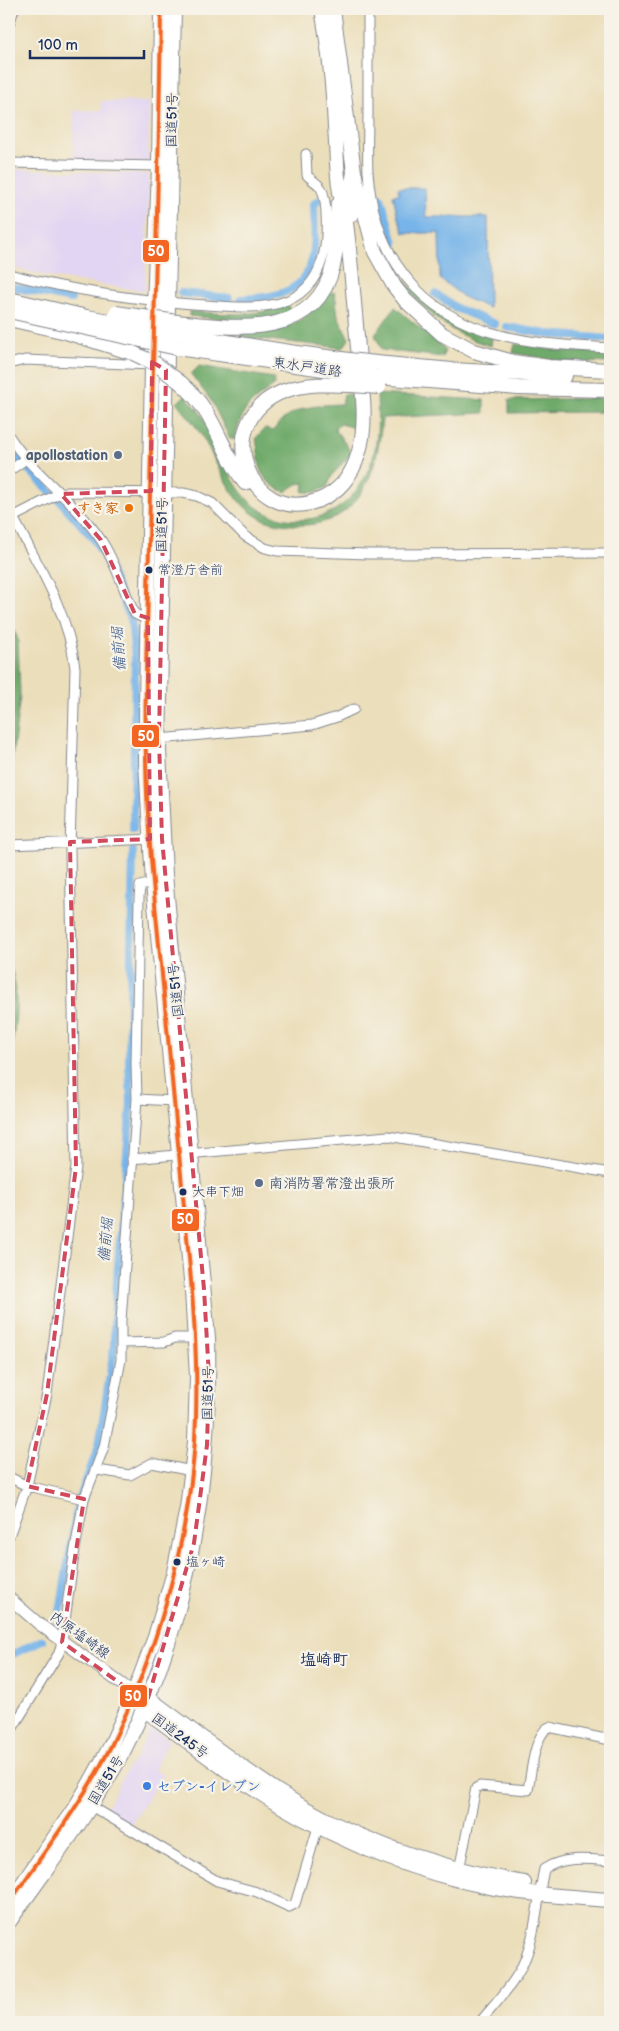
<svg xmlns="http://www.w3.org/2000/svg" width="619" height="2031" font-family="'Balsamiq Sans','Klee One',sans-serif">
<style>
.built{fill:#e2d4f3}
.forest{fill:#70aa6a;stroke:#466c64}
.water{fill:#76b4e9;stroke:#4872a4}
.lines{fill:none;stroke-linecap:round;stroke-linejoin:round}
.canal{stroke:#76b4e9;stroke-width:8}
.minor-casing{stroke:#83868c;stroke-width:11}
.major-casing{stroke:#83868c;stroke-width:13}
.highway-casing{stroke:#83868c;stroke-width:16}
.minor{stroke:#fff;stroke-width:9}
.major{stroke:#fff;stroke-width:11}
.highway{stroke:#fff;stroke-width:14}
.highway-bridge-casing{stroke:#83868c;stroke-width:16;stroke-linecap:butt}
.highway-bridge{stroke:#fff;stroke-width:14}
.bus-1-casing{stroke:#f7f3e8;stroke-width:8}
.bus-1{stroke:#f26522;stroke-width:4}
.marked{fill:none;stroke:#d1495b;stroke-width:4;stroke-dasharray:10 6;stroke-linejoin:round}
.service-dot{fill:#5c6f8a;stroke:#f7f3e8;stroke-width:2}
.food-dot{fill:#e8710a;stroke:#f7f3e8;stroke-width:2}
.bus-dot{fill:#1b2f5e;stroke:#f7f3e8;stroke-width:2}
.shop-dot{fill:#3f7fe0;stroke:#f7f3e8;stroke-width:2}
.labels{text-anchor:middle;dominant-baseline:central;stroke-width:4.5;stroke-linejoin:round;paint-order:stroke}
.bus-label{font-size:13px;fill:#1b2f5e;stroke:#f7f3e8;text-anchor:start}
.street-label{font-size:14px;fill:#1b2f5e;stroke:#f7f3e8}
.service-label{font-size:14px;font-weight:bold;fill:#4e5e75;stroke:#f7f3e8;text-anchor:end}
.food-label{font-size:14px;font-weight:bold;fill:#c56008;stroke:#f7f3e8;text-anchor:end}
.shop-label{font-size:14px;font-weight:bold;fill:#366cbe;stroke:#f7f3e8;text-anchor:start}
.water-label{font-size:15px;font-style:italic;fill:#365788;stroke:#f7f3e8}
.quarter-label{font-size:16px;font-weight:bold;fill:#1b2f5e;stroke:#f7f3e8}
.line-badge{stroke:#f7f3e8;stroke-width:2}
.badge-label{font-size:14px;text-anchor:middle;font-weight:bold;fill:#fff}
</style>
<rect width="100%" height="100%" fill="#f7f3e8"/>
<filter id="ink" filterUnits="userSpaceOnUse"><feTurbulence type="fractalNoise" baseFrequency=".02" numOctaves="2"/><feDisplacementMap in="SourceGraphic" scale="10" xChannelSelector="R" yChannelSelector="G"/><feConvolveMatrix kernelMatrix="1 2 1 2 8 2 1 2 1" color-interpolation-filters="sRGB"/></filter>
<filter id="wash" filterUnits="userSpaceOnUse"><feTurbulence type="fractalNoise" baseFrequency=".0096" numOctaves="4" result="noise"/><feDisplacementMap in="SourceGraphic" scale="20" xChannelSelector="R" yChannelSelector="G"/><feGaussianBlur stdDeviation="1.12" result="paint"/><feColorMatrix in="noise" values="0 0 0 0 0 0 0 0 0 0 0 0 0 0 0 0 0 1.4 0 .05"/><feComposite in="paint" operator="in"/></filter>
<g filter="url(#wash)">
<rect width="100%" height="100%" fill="#ebdeba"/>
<!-- built -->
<path class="built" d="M101 101 149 102 148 163 73 161 74 110 101 111Z
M9 169 149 174 145 291 56 278 9 267Z
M153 1729 169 1740 154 1769 163 1775 129 1827 104 1812 132 1761H135L149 1730Z"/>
<!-- forest -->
<path class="forest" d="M396 273H397L436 312 459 325 492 338 491 346C449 335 420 308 396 273Z
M330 292 335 293 338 316 349 339 343 348 242 337V334L278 331 302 319Z
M288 304 290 311C259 325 222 319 189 316L190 311C223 314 256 318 288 304Z
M395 307 445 349 443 357 382 350 375 335Z
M515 344 560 351 610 352V363L559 361 513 353Z
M199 366 274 378V386C248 405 243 406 235 439H230L212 402 191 374Z
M344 394H351L354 428 341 424 334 428 352 453 333 474 327 487 315 492H303L304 483 297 484 285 492C256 480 261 466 256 438L265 428 273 431C289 407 315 405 342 404Z
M377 394 484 400V413L382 418C378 471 360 528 295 525 280 525 264 522 252 513 223 491 216 455 196 427 190 418 183 411 177 403L185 395C191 402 199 410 204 419 219 445 226 476 247 499 270 523 307 526 335 510 352 500 363 483 370 466 379 444 378 417 377 394Z
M610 398V412L509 413V400Z
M9 615 18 640 20 696 9 783Z
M9 962C22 995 14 1032 9 1066Z"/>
<!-- water -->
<path class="water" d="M398 188H425L426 217H488L489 308 465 298 440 279 439 233H404L398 218 393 195 399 194Z"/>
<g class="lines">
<!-- canal -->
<path class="canal" d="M377 196 381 198 394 243
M9 286 71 299
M181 293 229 298
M435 294 458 309 495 324
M241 299C314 297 317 269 314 204L318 201
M507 327 547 334 610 339
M9 450 61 502 93 538 104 557 131 620 135 656 133 829
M58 1624 78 1503 99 1445 114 1348V1318L131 1103 129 1062 133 851
M9 1656 42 1640"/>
</g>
</g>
<g filter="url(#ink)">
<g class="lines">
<defs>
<path id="minor" d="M368 9C368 43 368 77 368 111 368 131 367 152 368 172 374 255 419 315 501 335 536 344 574 346 610 348
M9 25 14 9
M9 163 159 166
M9 274C74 291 141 301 207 305 233 307 262 310 286 301 308 293 320 273 324 252 327 238 328 201 321 188 318 183 311 180 307 175L306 154
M9 364 25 360 152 365
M9 436C34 475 75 501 101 540 116 562 123 590 135 614L141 617 148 618
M9 471 26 459
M159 739 312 725 337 717 354 709
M9 845 154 839
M137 1099 174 1101
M132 1159 388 1136 610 1173
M121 1343 164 1342 175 1338H195
M97 1470 130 1475 152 1463 192 1471
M9 1477 27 1486 84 1499
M9 1536 27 1486 47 1394 76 1167 70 849 75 668C69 613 38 565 13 517L56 495 68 492 183 493 197 496 212 503 245 536 265 548 277 551 369 554 610 553
M9 1734 59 1653 62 1642 74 1555 84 1499 104 1447 121 1360V1321L137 1099 136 1064 139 898 140 886 153 883
M91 1806 217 1881 257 1892 289 1907 295 1904 318 1827
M459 1870 476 1788 480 1786 528 1790C531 1774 534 1735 549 1727L610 1740
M480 2022C494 2005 510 1989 520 1970 536 1940 537 1902 544 1869 564 1856 587 1859 610 1861"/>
<path id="major" d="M9 1598 39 1624 134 1693"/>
<path id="highway" d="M322 9C329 47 333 88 335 127 337 148 336 171 340 192 341 200 344 207 345 215 351 259 354 304 358 348 361 383 369 422 358 455 352 475 339 492 319 500 248 528 209 420 284 391 306 383 329 384 352 385
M333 9 354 172 375 252 394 286 405 300 442 334 474 351 513 362 549 367 610 370
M352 214 350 194 354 172
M9 319 66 332 133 353
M177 322C234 328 315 341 333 266 338 246 335 225 338 205
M178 334 290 352 349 360
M177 348 351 373
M376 363 452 370 565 376
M377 377 518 388 610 390
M181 383C217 414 219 448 245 483
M140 1695 148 1698C192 1730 235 1764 280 1793 353 1841 439 1868 524 1883
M140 1703 143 1709C188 1740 229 1775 276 1803 343 1843 416 1873 494 1888 532 1895 572 1897 610 1900
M9 1903 76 1806 91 1781 110 1747 134 1693 155 1637 174 1572 187 1508 195 1442 197 1376 192 1290 153 883 146 762V704L152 365 159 166 161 9
M9 1922C48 1866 91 1812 123 1752 189 1625 211 1480 208 1338L165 875 159 750 174 9"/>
</defs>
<!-- minor casing -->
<use href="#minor" class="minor-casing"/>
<!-- major casing -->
<use href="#major" class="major-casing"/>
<!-- highway casing -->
<use href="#highway" class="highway-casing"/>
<!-- minor -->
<use href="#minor" class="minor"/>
<!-- major -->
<use href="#major" class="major"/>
<!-- highway -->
<use href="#highway" class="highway"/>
<defs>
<path id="highway-bridge" d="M9 299 87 317 178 334
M9 311 177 348
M116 313 177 322
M133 353 156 364 181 383
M349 360 376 363
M351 373 377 377
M352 385 379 387"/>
</defs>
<!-- highway-bridge casing -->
<use href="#highway-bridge" class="highway-bridge-casing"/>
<!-- highway-bridge -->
<use href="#highway-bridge" class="highway-bridge"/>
<defs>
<path id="bus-1" d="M9 1903C44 1852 82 1803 110 1748 157 1653 188 1545 195 1440 200 1358 191 1277 183 1196 176 1119 168 1041 161 964 154 896 147 828 146 759 144 688 148 616 149 545 152 366 159 188 161 9"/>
</defs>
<!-- bus-1 casing -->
<use href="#bus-1" class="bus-1-casing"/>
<!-- bus-1 -->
<use href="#bus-1" class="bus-1"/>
</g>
</g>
<!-- marked area -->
<path class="marked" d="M152 362 166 370 159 739 162 839 204 1289 209 1377 207 1445 194 1543 148 1698 134 1693 62 1642 84 1499 27 1486 47 1394 76 1167 70 842 150 839 148 618 135 614 101 540 61 494 151 491Z"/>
<!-- markers -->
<g class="service-dot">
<circle cx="118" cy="455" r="5"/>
<circle cx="259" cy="1183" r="5"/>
</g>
<circle class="food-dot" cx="129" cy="508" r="5"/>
<g class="bus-dot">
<circle cx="149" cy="570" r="4.5"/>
<circle cx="183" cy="1192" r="4.5"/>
<circle cx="177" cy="1562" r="4.5"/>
</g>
<circle class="shop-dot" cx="147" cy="1786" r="5"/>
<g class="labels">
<!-- bus labels -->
<g class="bus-label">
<text x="158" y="570">常澄庁舎前</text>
<text x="192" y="1192">大串下畑</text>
<text x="186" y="1562">塩ヶ崎</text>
</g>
<!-- street labels -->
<g class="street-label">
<text transform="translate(172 120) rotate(-89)">国道51号</text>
<text transform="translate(307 367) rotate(8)">東水戸道路</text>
<text transform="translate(162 525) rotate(-89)">国道51号</text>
<text transform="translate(176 990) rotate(-96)">国道51号</text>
<text transform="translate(208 1393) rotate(-89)">国道51号</text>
<text transform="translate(80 1635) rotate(36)">内原塩崎線</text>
<text transform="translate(180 1736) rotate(36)">国道245号</text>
<text transform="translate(106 1780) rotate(-59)">国道51号</text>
</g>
<!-- service labels -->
<g class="service-label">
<text x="108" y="455">apollostation</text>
<text x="269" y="1183" text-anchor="start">南消防署常澄出張所</text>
</g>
<!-- food labels -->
<g class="food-label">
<text x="119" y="508">すき家</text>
</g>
<!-- shop labels -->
<g class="shop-label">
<text x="157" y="1786">セブン-イレブン</text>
</g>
<!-- water labels -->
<g class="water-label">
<text transform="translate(119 649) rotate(-94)">備前堀</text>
<text transform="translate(106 1240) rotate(-85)">備前堀</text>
</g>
<!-- quarter labels -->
<g class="quarter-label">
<text x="324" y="1660">塩崎町</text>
</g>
</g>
<g class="line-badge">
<rect x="142" y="239" width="28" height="24" rx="5" fill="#f26522"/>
<rect x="131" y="724" width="29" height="24" rx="5" fill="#f26522"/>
<rect x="171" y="1208" width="29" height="24" rx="5" fill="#f26522"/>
<rect x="119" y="1684" width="29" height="24" rx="5" fill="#f26522"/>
</g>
<g class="badge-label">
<text x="156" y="256">50</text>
<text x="146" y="741">50</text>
<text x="185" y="1224">50</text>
<text x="133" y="1701">50</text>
</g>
<!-- margin -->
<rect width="619" height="2031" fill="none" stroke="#f7f3e8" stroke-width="30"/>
<!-- scale -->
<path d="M30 50v8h114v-8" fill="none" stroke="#1b2f5e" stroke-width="2.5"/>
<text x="38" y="50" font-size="15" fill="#1b2f5e" stroke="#f7f3e8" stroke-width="4" paint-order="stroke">100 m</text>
</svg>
